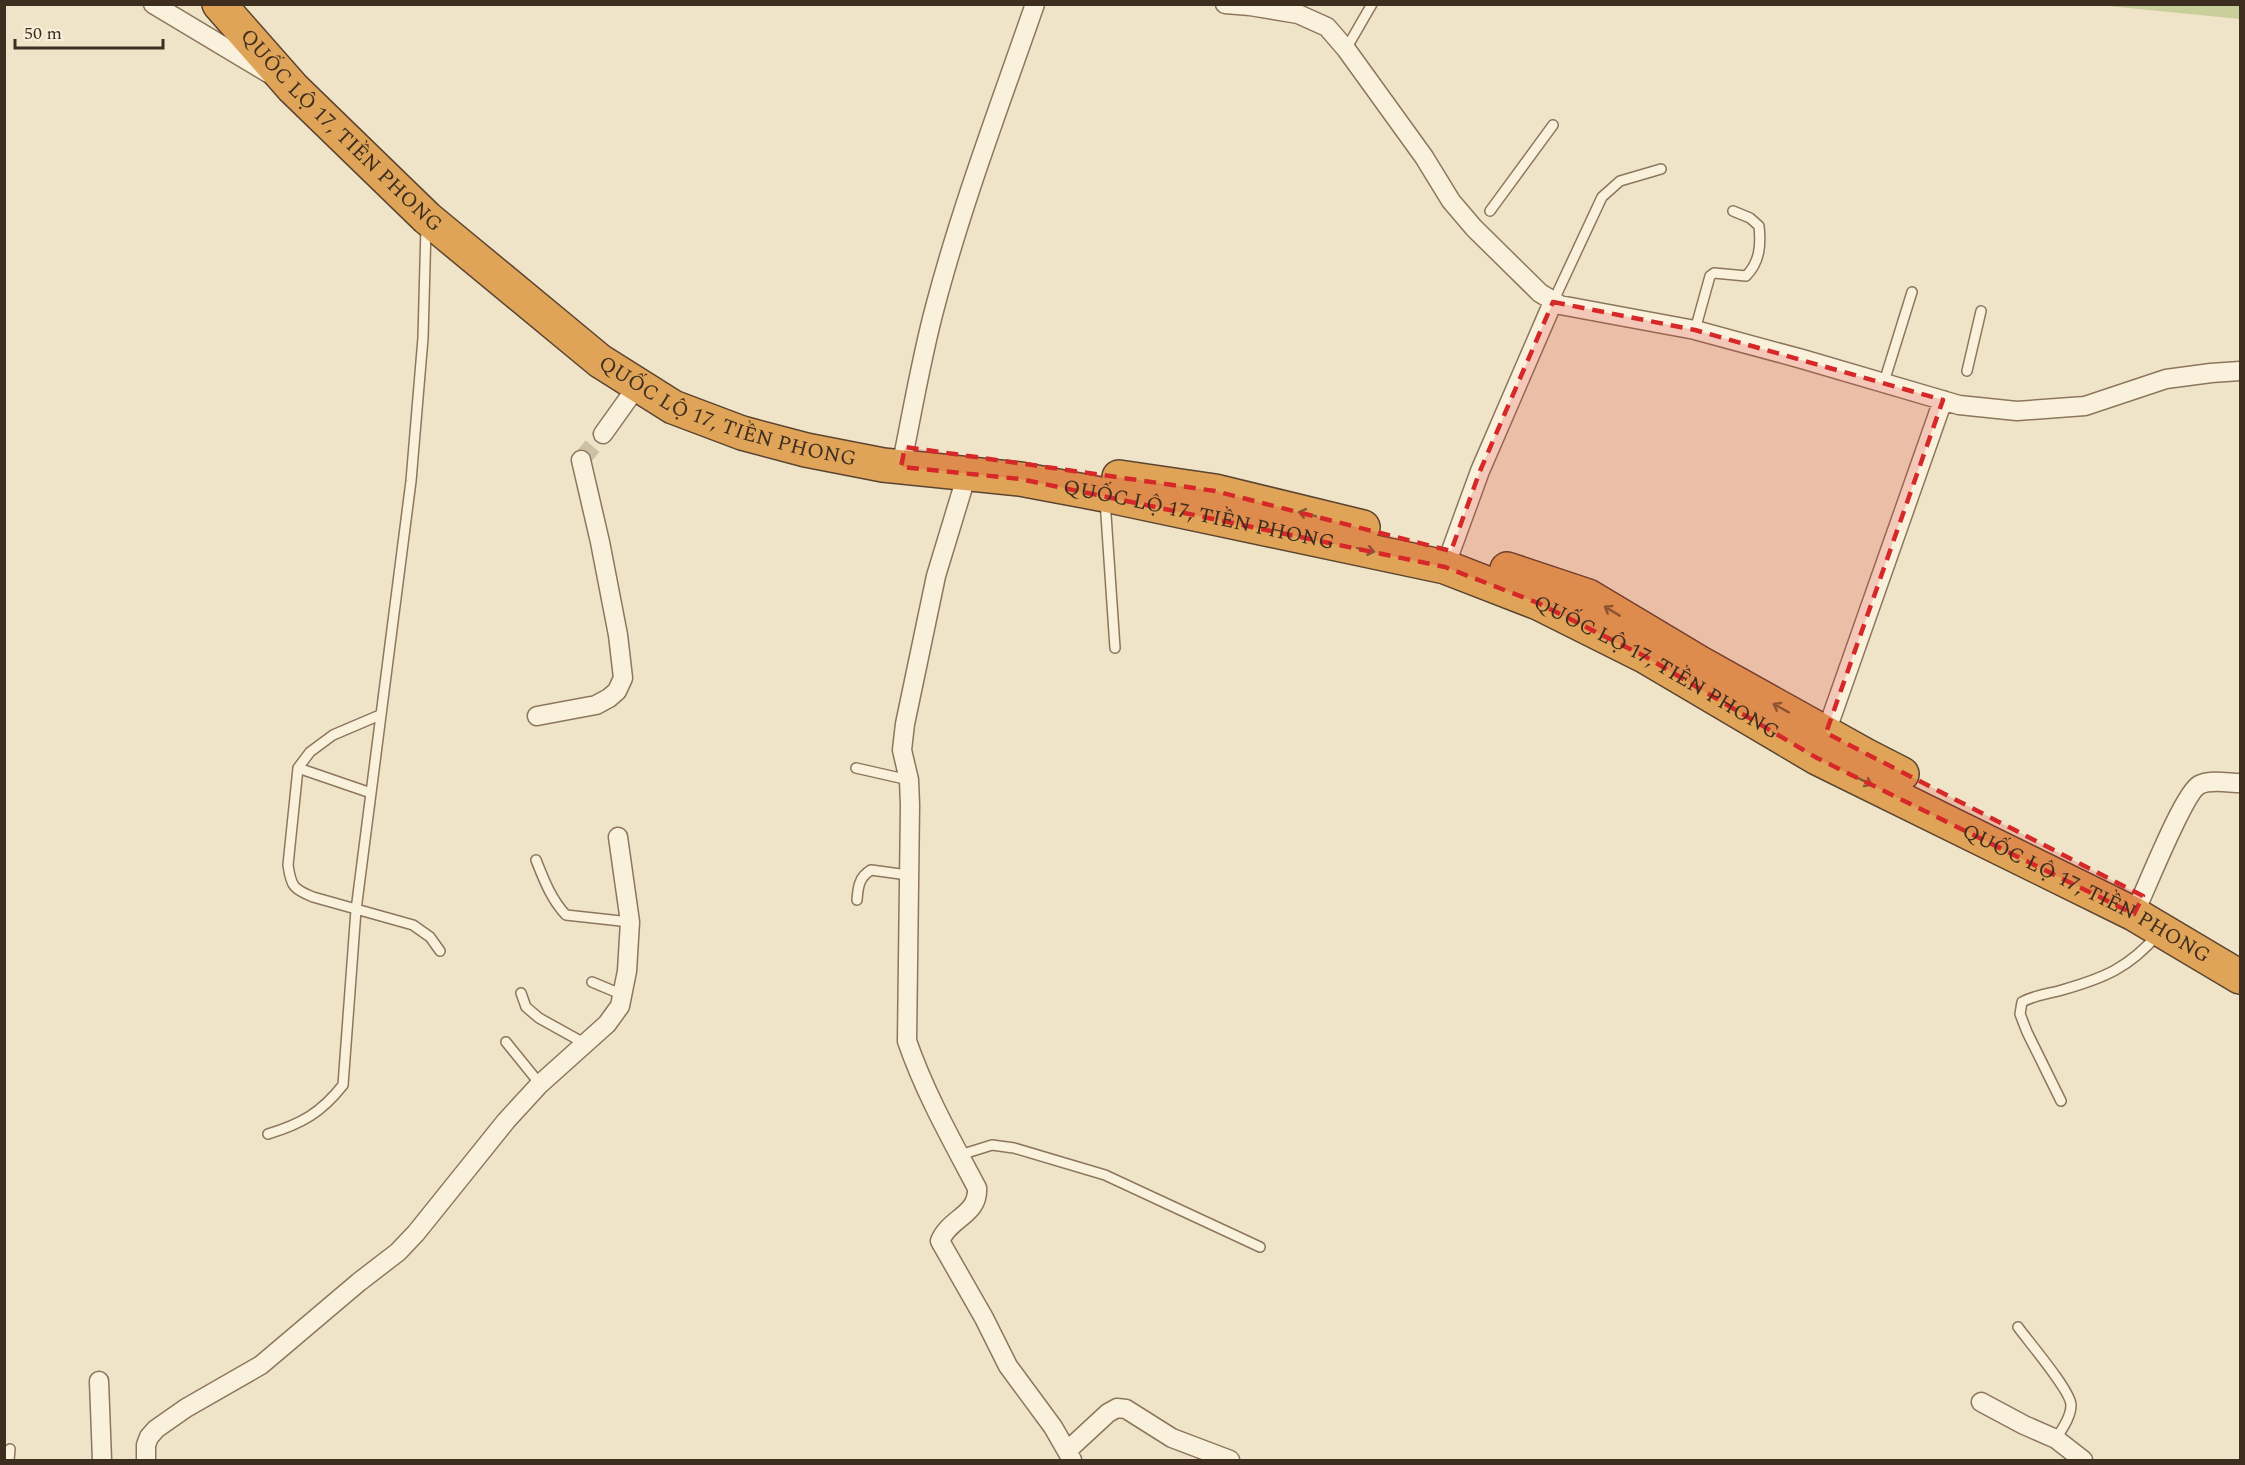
<svg xmlns="http://www.w3.org/2000/svg" width="2245" height="1465" font-family="Spectral,serif">
<style>
.green{fill:#c9cf9b}
.lines{fill:none;stroke-linecap:round;stroke-linejoin:round}
.street-tunnel{stroke:#ccc0a6;stroke-width:18;stroke-dasharray:18 9;stroke-linecap:butt}
.lane-casing{stroke:#8d765c;stroke-width:12}
.street-casing{stroke:#8d765c;stroke-width:21}
.highway-casing{stroke:#5b4430;stroke-width:36}
.lane{stroke:#faf1dc;stroke-width:9}
.street{stroke:#faf1dc;stroke-width:18}
.highway{stroke:#e0a458;stroke-width:33}
.oneway{stroke:#7e5d36}
.marked{fill:#d62828;fill-opacity:0.2;stroke:#d62828;stroke-width:4.5;stroke-dasharray:12 8;stroke-linejoin:round}
.labels{text-anchor:middle;dominant-baseline:central;stroke-width:6;stroke-linejoin:round;paint-order:stroke}
.street-label{font-size:21px;fill:#3d2e20;stroke:#f7eed8}
</style>
<rect width="100%" height="100%" fill="#f0e4c8"/>
<!-- green -->
<path class="green" d="M2098 5H2240V19Z"/>
<g class="lines">
<!-- street-tunnel -->
<path class="street-tunnel" d="M581 460 603 434"/>
<defs>
<path id="lane" d="M1346 49 1372 4
M1490 211 1553 125
M1553 302 1602 197 1620 181 1661 169
M1695 330 1710 276 1714 273 1746 276C1760 262 1761 245 1759 226L1750 218 1733 211
M1967 371 1981 311
M1884 382 1912 292
M1105 500 1115 648
M380 715 333 735 310 752 298 768 288 865C291 886 293 889 313 897L413 925 430 937 440 951
M298 768 371 793
M856 768 909 780
M536 860C544 880 551 899 566 915L630 922
M857 900C858 887 859 877 871 870L908 875
M592 982 623 995
M521 993 526 1007 539 1018 584 1043
M506 1042 540 1084
M2061 1101 2027 1032 2020 1014 2022 1002C2035 995 2048 994 2062 990 2104 978 2129 968 2158 934
M268 1134C301 1124 321 1113 343 1085L356 910 411 481 423 338 426 227
M960 1155 992 1145 1014 1148 1105 1175 1260 1247
M2018 1327C2028 1341 2071 1391 2071 1405 2071 1417 2062 1429 2056 1439
M9 1460 10 1449"/>
<path id="street" d="M153 4 268 73
M1225 4 1250 6 1298 14 1327 27 1346 49 1424 157 1451 201 1474 228 1540 293 1560 305 1695 330 1802 359 1959 405 2017 411 2085 406 2166 379 2211 373 2240 371
M603 434 638 385
M901 467C912 414 921 359 935 307 962 204 1000 105 1035 4
M967 474 936 576 905 724 902 750 909 780 910 805 907 1041C925 1093 951 1139 977 1188 979 1215 949 1218 940 1241L984 1318 1008 1366 1053 1427 1072 1460
M1445 567 1480 471 1553 302
M537 716 596 705 609 698 617 691 623 678 618 635 600 542 581 460
M1823 741 1943 400
M2134 914C2145 892 2183 794 2199 785 2210 779 2229 783 2240 783
M99 1381 102 1460
M1981 1402 2024 1425 2056 1439 2083 1460
M1068 1450 1108 1413 1117 1408 1126 1409 1172 1438 1230 1460
M146 1460V1445L149 1437 156 1429 186 1408 261 1365 359 1282 398 1252 416 1233 506 1121 540 1084 607 1024 620 1006 627 971 630 922 618 837"/>
<g id="highway">
<path id="s1" d="M219 4 293 88 427 218 600 361 673 407 742 433 806 450 883 465 1020 479 1105 495 1445 567 1538 603 1646 657 1817 758 2134 914 2240 977"/>
<path d="M1119 477 1215 491 1363 527"/>
<path d="M1507 569 1588 596 1700 663 1865 755 1902 774"/>
</g>
</defs>
<!-- lane casing -->
<use href="#lane" class="lane-casing"/>
<!-- street casing -->
<use href="#street" class="street-casing"/>
<!-- highway casing -->
<use href="#highway" class="highway-casing"/>
<!-- lane -->
<use href="#lane" class="lane"/>
<!-- street -->
<use href="#street" class="street"/>
<!-- highway -->
<use href="#highway" class="highway"/>
</g>
<!-- one-way arrows -->
<defs><path id="oneway-shaft" d="M-6 0H5M1.5-3L5.5 0L1.5 3" fill="none" stroke-width="1.6" stroke-linecap="round" stroke-linejoin="round" transform="scale(1.5)"/></defs>
<g class="oneway">
<use href="#oneway-shaft" transform="translate(1307 514) rotate(-166)"/>
<use href="#oneway-shaft" transform="translate(1366 550) rotate(12)"/>
<use href="#oneway-shaft" transform="translate(1612 611) rotate(-149)"/>
<use href="#oneway-shaft" transform="translate(1781 708) rotate(-151)"/>
<use href="#oneway-shaft" transform="translate(1864 781) rotate(26)"/>
</g>
<!-- marked area -->
<path class="marked" d="M1553 302 1695 330 1943 400 1826 733 2143 896 2134 914 1817 758 1646 657 1538 603 1445 567 1020 479 901 467 905 447 1215 491 1451 551 1480 471Z"/>
<g class="labels">
<!-- street labels -->
<g class="street-label">
<text stroke="none"><textPath href="#s1" startOffset="176">QUỐC LỘ 17, TIỀN PHONG</textPath></text>
<text stroke="none"><textPath href="#s1" startOffset="662">QUỐC LỘ 17, TIỀN PHONG</textPath></text>
<text stroke="none"><textPath href="#s1" startOffset="1148">QUỐC LỘ 17, TIỀN PHONG</textPath></text>
<text stroke="none"><textPath href="#s1" startOffset="1634">QUỐC LỘ 17, TIỀN PHONG</textPath></text>
<text stroke="none"><textPath href="#s1" startOffset="2120">QUỐC LỘ 17, TIỀN PHONG</textPath></text>
</g>
</g>
<!-- border -->
<rect width="2245" height="1465" fill="none" stroke="#3d2e20" stroke-width="12"/>
<!-- scale -->
<path d="M15 39v9h148v-9" fill="none" stroke="#3d2e20" stroke-width="3"/>
<text x="24" y="39" font-size="18" fill="#3d2e20" stroke="#f7eed8" stroke-width="4.5" paint-order="stroke">50 m</text>
</svg>
